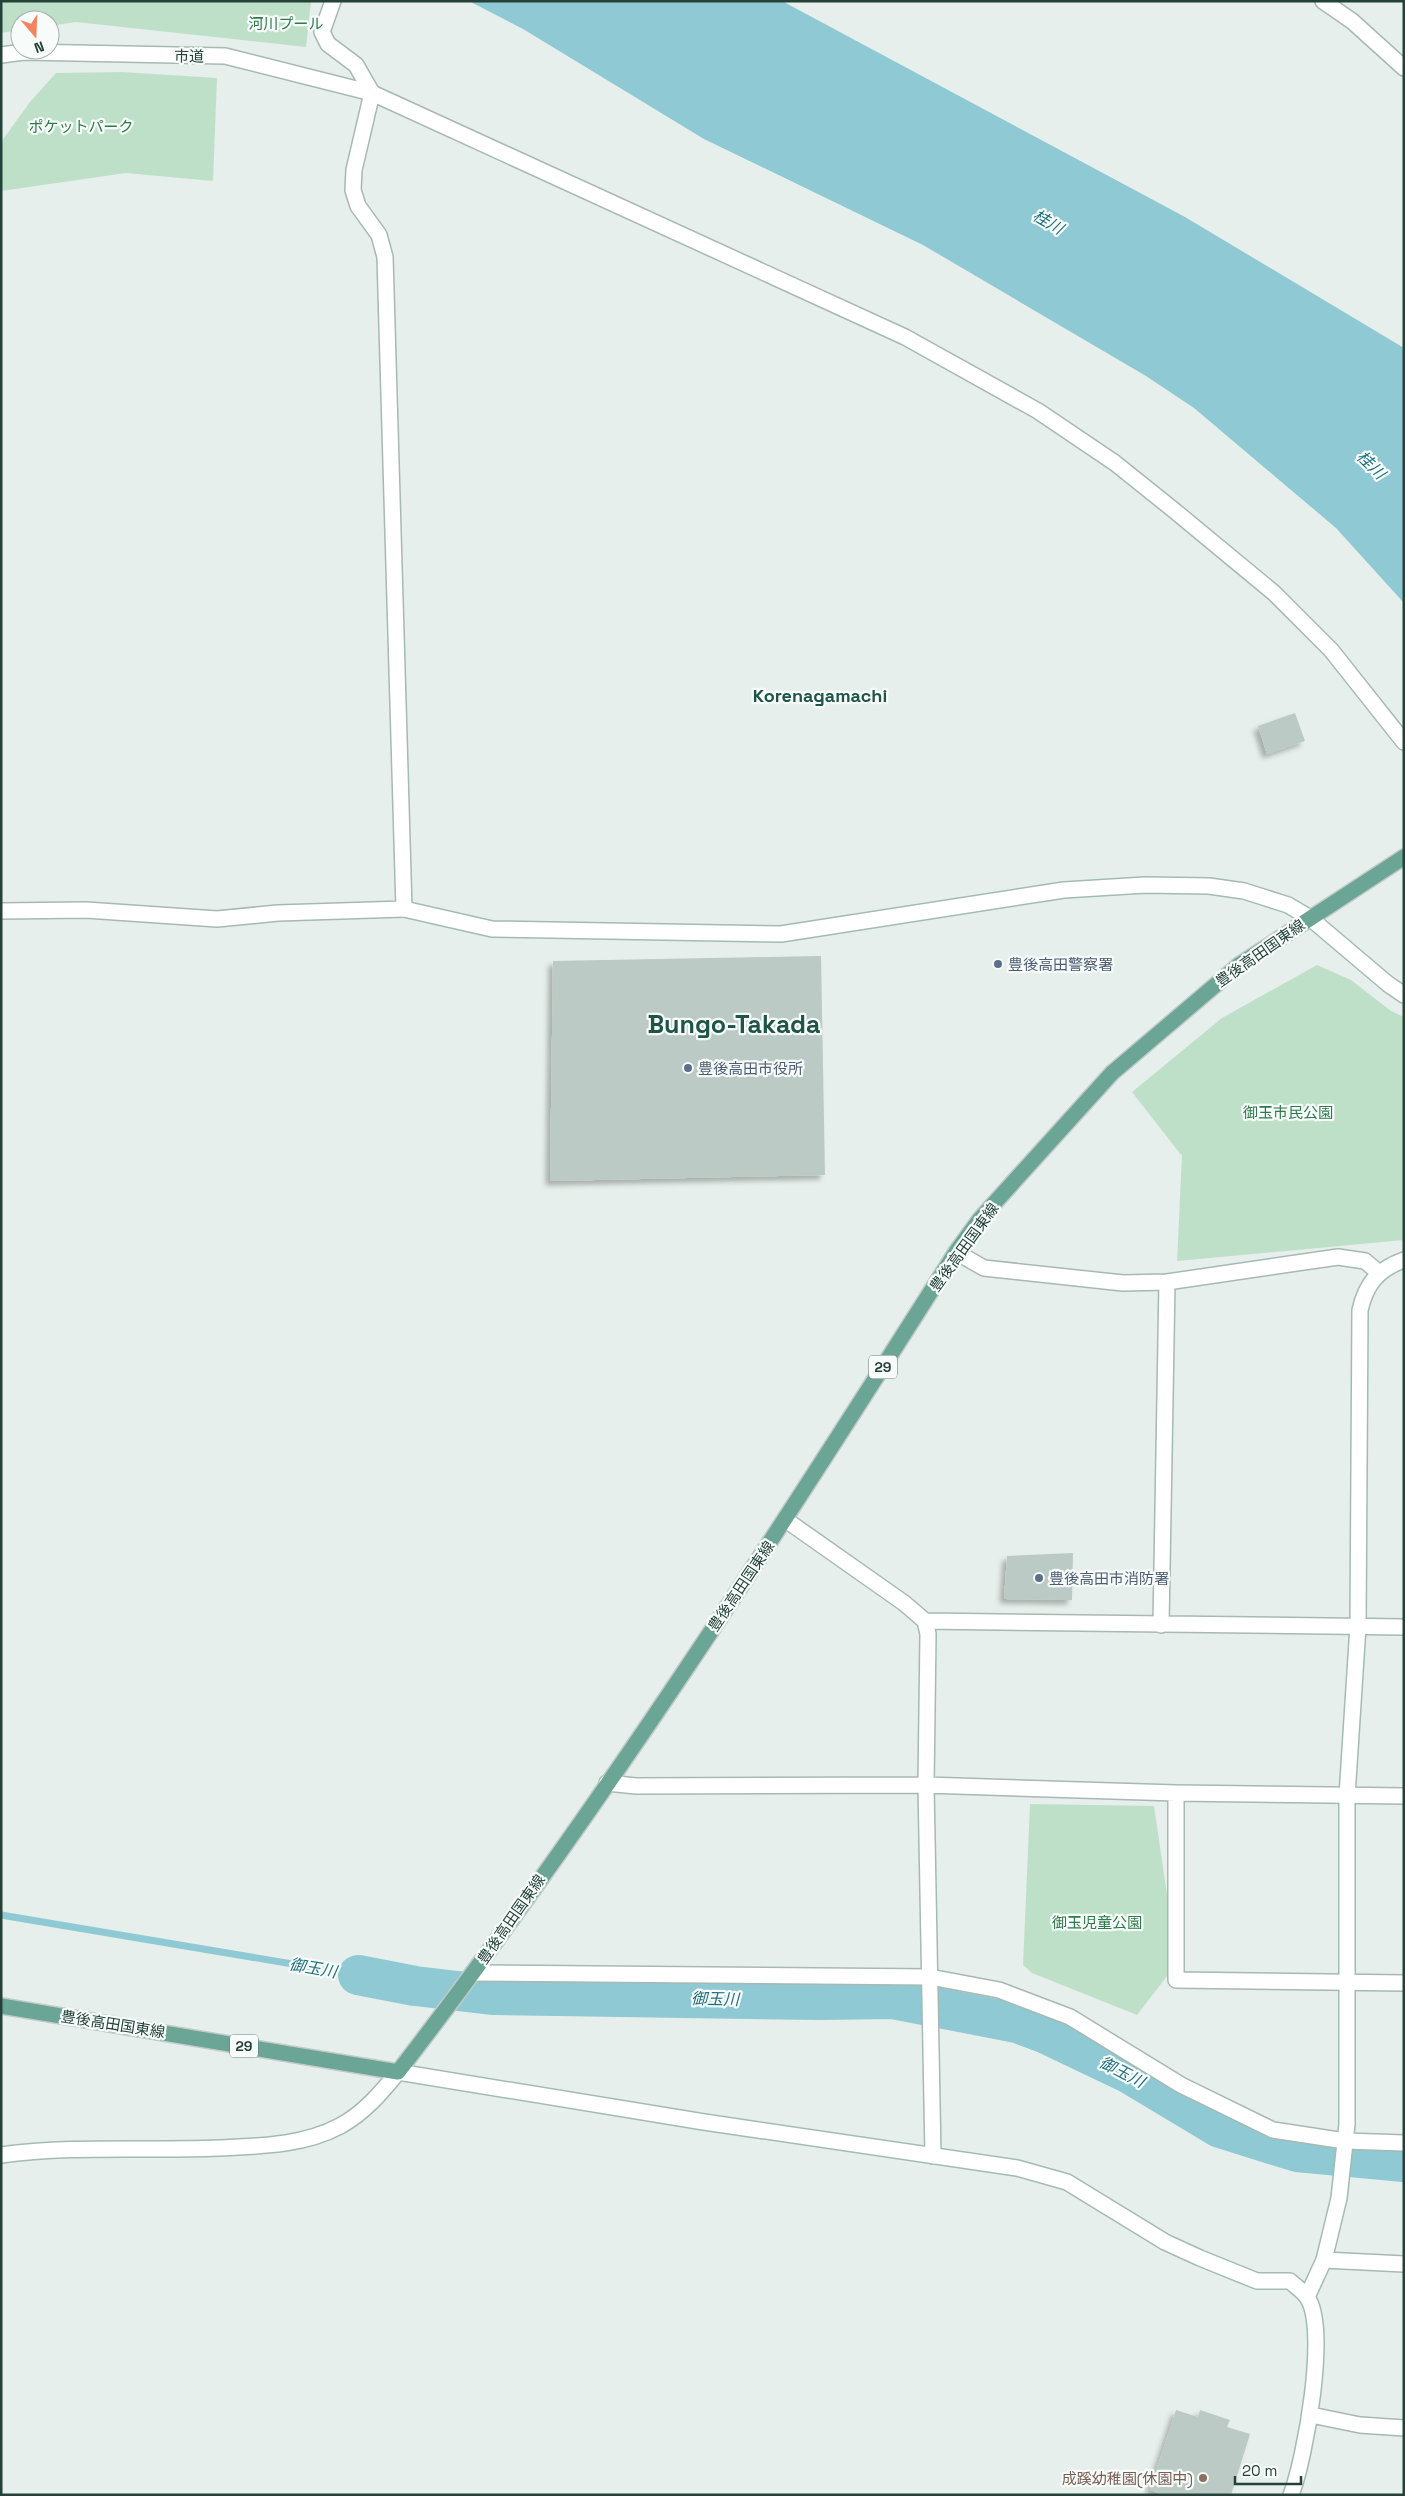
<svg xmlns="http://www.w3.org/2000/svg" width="1405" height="2496" font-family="'Space Grotesk','Noto Sans JP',sans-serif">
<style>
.green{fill:#bfe0c8}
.water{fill:#8ec9d4}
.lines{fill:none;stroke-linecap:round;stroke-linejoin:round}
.stream{stroke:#8ec9d4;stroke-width:7}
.river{stroke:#8ec9d4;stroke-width:40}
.building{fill:#bbcac4;filter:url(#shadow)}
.street-casing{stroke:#a8b8b2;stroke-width:18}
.secondary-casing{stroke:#a4bbb3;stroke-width:18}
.primary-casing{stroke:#c2cac8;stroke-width:18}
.street{stroke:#fff;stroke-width:15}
.secondary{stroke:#fff;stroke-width:15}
.primary{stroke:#6aa596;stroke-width:15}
.service-dot{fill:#5c6f8a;stroke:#f7fbf9;stroke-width:2}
.education-dot{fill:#8d6e63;stroke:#f7fbf9;stroke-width:2}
.labels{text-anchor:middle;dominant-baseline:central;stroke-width:4.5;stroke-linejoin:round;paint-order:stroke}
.shield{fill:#f7fbf9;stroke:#637a73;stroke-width:1}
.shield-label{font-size:14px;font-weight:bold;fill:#24423a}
.park-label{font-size:15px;fill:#2d7a4b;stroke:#f7fbf9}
.street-label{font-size:15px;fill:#24423a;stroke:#f7fbf9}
.service-label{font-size:15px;fill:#4e5e75;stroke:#f7fbf9;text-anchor:start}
.education-label{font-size:15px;fill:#785e54;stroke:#f7fbf9;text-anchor:end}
.water-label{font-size:16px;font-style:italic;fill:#1c6f80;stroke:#f7fbf9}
.quarter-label{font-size:18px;font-weight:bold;fill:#1f5548;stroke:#f7fbf9}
.town-label{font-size:25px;font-weight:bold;fill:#1f5548;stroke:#f7fbf9}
</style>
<defs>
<filter id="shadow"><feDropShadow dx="-4.5" dy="4.5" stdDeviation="2.5" flood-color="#0004"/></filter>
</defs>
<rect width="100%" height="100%" fill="#e6efeb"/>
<!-- green -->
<path class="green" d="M1 1H311L306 47 76 22 50 26V20H20V30L1 33Z
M122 72 217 78 213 181 126 173 1 191V142L30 102 56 73Z
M1317 965 1351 980 1391 1011 1404 1017V1240L1177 1261 1182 1156 1132 1092 1222 1018Z
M1030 1804 1154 1806 1177 1963 1137 2015 1032 1973 1023 1965Z"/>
<!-- water -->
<path class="water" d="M469 1H782L1185 217 1404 348V603L1336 528 1194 408 1146 376 923 245 704 139 523 29Z"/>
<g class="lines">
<!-- stream -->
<path class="stream" d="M1 1915 358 1975"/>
<!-- river -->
<path class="river" d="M358 1975 415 1986 492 1995 818 2000 893 1999 1017 2023 1044 2033 1130 2074 1220 2128 1297 2152 1404 2162"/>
</g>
<!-- building -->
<path class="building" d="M1295 713 1305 741 1267 754 1258 726Z
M821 956 825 1175 550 1181 553 961Z
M1073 1553 1072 1600 1004 1599 1007 1556Z
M1176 2410 1198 2417 1200 2410 1230 2420 1227 2427 1250 2434 1231 2495H1164L1150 2490Z"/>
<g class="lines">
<defs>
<path id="street" d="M1323 1 1352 21 1404 68
M1 55 24 52 225 56 372 93 905 337 1038 411 1115 463 1170 507 1274 593 1331 650 1404 742
M1 911 86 910 217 919 278 913 404 909 385 257 379 235 358 206 353 190 354 170 372 93 356 65 328 44 322 32 333 1
M956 1252 984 1268 1123 1283 1167 1282 1338 1257 1365 1261 1378 1272
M786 1520 904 1603 925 1621 928 1634 926 1785 933 2156
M925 1621 1404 1627
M1161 1625 1167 1282
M607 1783 636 1786 926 1785 1176 1793 1404 1796
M1176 1793V1980L1404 1983
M473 1973 930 1977 999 1990 1070 2017 1181 2085 1273 2130 1345 2141 1404 2143
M1324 2260 1404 2264
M1311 2415 1360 2425 1404 2428"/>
<path id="secondary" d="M404 909 492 929 781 934 1064 890 1145 885 1209 886 1244 891 1288 905 1310 918 1388 984 1404 995
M1 2155C73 2145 146 2151 218 2148 260 2146 302 2146 340 2126 364 2113 381 2093 398 2072L704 2122 1017 2168 1067 2182 1165 2242 1200 2258 1257 2281H1290C1295 2286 1303 2291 1307 2297 1329 2328 1305 2459 1291 2495
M1307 2297 1324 2260 1339 2198 1347 2124V1796L1358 1626 1360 1310C1366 1284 1378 1269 1404 1260"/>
<path id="primary" d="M1 2006 398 2072C600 1810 779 1531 956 1252L980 1219 1112 1073 1239 965 1404 857"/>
</defs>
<!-- street casing -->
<use href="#street" class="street-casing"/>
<!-- secondary casing -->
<use href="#secondary" class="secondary-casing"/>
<!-- primary casing -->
<use href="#primary" class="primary-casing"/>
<!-- street -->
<use href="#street" class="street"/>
<!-- secondary -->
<use href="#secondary" class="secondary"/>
<!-- primary -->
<use href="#primary" class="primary"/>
</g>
<!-- markers -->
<g class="service-dot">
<circle cx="998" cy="964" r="5"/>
<circle cx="688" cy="1068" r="5"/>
<circle cx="1039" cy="1578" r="5"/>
</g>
<circle class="education-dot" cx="1203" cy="2478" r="5"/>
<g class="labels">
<!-- shield labels -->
<g class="shield">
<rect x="869" y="1355.5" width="28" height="23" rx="4"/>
<rect x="230" y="2034.5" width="28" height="23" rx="4"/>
</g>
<g class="shield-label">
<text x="883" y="1367">29</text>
<text x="244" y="2046">29</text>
</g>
<!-- park labels -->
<g class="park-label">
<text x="286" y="23">河川プール</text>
<text x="81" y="126">ポケットパーク</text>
<text x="1288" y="1112">御玉市民公園</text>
<text x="1097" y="1922">御玉児童公園</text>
</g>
<!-- street labels -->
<g class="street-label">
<text transform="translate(189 56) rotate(1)">市道</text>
<text transform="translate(1260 953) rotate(-35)">豊後高田国東線</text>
<text transform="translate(964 1247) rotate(-54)">豊後高田国東線</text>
<text transform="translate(741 1586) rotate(-56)">豊後高田国東線</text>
<text transform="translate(511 1919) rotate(-55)">豊後高田国東線</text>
<text transform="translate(113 2024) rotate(9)">豊後高田国東線</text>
</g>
<!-- service labels -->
<g class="service-label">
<text x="1008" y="964">豊後高田警察署</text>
<text x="698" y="1068">豊後高田市役所</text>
<text x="1049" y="1578">豊後高田市消防署</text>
</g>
<!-- education labels -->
<g class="education-label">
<text x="1193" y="2478">成蹊幼稚園(休園中)</text>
</g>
<!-- water labels -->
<g class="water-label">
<text transform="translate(1048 222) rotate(30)">桂川</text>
<text transform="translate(1371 465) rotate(44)">桂川</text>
<text transform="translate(313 1968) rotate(10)">御玉川</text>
<text transform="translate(715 1999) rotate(1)">御玉川</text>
<text transform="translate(1122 2072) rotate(27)">御玉川</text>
</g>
<!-- quarter labels -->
<g class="quarter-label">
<text x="820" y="695">Korenagamachi</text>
</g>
<!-- town labels -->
<g class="town-label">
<text x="734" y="1024">Bungo-Takada</text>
</g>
</g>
<!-- border -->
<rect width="1405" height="2496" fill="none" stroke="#24423a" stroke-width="5"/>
<!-- north arrow -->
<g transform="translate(35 35) rotate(161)"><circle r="24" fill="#f7fbf9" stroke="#a3b1ad"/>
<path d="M0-4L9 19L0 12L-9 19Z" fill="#f4845f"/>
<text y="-8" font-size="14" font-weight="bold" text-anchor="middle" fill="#24423a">N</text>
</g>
<!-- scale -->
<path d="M1235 2476v8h66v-8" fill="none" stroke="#24423a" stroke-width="2.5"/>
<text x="1242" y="2476" font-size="15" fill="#24423a" stroke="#f7fbf9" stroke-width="4" paint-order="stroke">20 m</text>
</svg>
